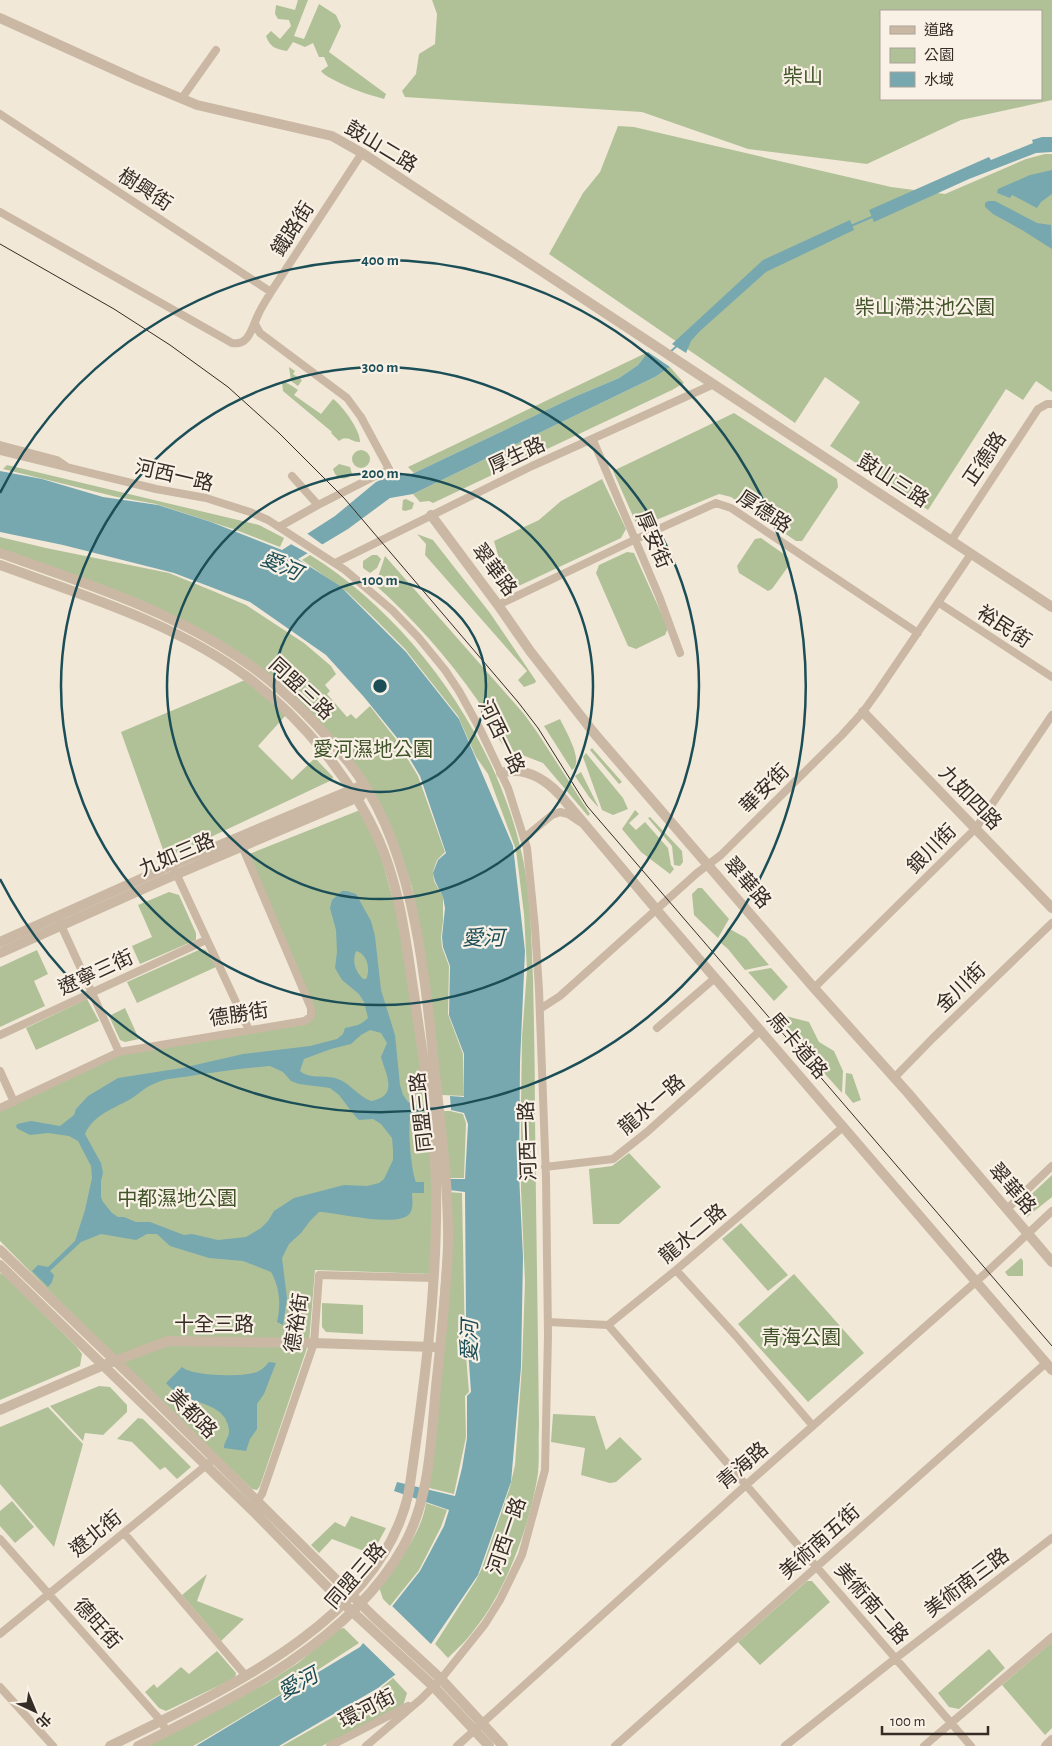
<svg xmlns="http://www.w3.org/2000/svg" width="1052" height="1746" font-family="'Alegreya Sans','Noto Sans TC',sans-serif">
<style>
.green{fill:#b0c198;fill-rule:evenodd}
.water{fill:#77a8af;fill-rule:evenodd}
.pier{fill:#f2e8d8}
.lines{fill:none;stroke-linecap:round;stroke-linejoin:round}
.stream{stroke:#77a8af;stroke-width:2}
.minor{stroke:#cab8a4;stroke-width:8}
.tertiary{stroke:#cab8a4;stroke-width:10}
.tram{stroke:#352c26;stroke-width:1}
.ring{fill:none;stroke:#1b4e57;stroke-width:2.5}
.labels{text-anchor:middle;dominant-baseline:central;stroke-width:4.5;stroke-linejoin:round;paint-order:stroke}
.park-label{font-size:20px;fill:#415429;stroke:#f9f1e5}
.street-label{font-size:20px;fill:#352c26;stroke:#f9f1e5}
.water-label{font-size:21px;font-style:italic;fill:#1b4e57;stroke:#f9f1e5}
.centre{fill:#1b4e57;stroke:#f9f1e5;stroke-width:2.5}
.ring-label{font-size:15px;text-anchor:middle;font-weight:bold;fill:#1b4e57;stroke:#f9f1e5;stroke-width:4.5;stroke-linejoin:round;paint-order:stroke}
</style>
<rect width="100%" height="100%" fill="#f2e8d8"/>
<!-- green -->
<path class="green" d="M298 0H308L294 36 304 39 319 4 336 15 341 26 329 52 386 94 384 99C366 94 351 89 334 80 329 77 325 76 321 71L328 66 324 57H319L313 43 305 47 293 42 287 51C275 49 270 47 266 36L271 31 280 39 291 26 289 20 278 19 275 14 276 5 295 10Z
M432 0H1052V100L961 120 867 164 748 149 642 112 405 97 402 91 416 74 419 54 435 44 437 14ZM881 11H1041V99H881Z
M618 126 634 127 891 187 945 194 1026 159 1045 154H1052V392L1036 381 1023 400 1006 389 928 510 830 446 860 402 825 377 795 423 549 254 583 193 600 172Z
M648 352 638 365 619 378 574 397 414 473 408 467Z
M289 367 295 371 293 374 302 380 298 386 291 381Z
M670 367 684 383 672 390 433 503 429 501 420 502 413 494 655 377Z
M282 382C289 383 292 386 298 390L294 395 321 414 333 399C342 405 361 431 360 442 352 443 348 434 339 441L331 433 332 432 283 391Z
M734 413 837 479 838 487 802 541H796L731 497 719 494 644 525 636 523 613 471Z
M352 459a9 9 0 1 1 18 0a9 9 0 1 1-18 0Z
M339 464 350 467 352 474C347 480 340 480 335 474L333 469Z
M7 465 259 525 284 538 280 547 236 530 156 504 117 497 3 469Z
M602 479 626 529 621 538 508 591 494 541 539 520 561 501Z
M406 499 414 503 412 509 405 511 402 510 403 500Z
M417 534 433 540 490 613 536 681 535 683 524 687 518 680 527 671 425 555 426 544Z
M0 537 46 548 169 573 213 591 246 605 304 643 331 666 336 674 325 685 330 691 327 694 347 717 351 714 356 719 370 706 395 738 418 776 445 852 437 860 433 872 434 881 443 897V921L441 937 442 947 449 966 448 1014 463 1054 464 1096 442 1095 418 921 412 887 400 850 316 718 276 679 240 653 0 550Z
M761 538 788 557 790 564 772 589 768 591 739 573 737 566 755 539Z
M627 552 634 553 668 628 665 635 636 649 628 646 596 573 599 565Z
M310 555C409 616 492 732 520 846 531 888 531 934 533 978 534 1024 535 1070 535 1116 536 1220 538 1323 539 1426 538 1443 540 1463 537 1480 528 1529 506 1591 474 1630 467 1640 457 1649 448 1658L435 1644 476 1580 482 1568 510 1487 515 1465 522 1366 525 1282 521 1189V1106L522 1037 527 970 524 914 516 850 488 774 476 757 458 716 405 649 372 616 347 592 302 560Z
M372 555H377L381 559 377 568 370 573 363 568V561Z
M385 556 524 714 537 732 590 814 588 816 543 763 509 750 503 745C493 732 488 715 478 701 448 658 413 618 373 583H376Z
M245 680 286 715 258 746 292 780 315 758 333 777 332 780 166 858 121 732Z
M560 719C565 730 585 762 572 770L544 726Z
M592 748 622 782 619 784 590 750Z
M586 753 623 798 628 809 613 815 602 810 583 757Z
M581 772 598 806V807L589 797 575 776Z
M360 810 379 849 398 917 426 1100 432 1182V1274L315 1270 309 1342 260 1486 257 1490 252 1489 106 1348 0 1241V1109L119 1052 311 1016 249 854Z
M635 810 639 814 629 823 636 830 645 822 668 848 671 865 674 869 670 874 641 852 622 829Z
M650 817 682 851 683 862 680 866 674 865 672 846 648 818Z
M698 888H702L729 919 718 938 694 915 692 894Z
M169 892 179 895 196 933V940L140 964 132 946 152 937 138 905Z
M728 928 746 938 769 965 745 970 728 949 721 943Z
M201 949 206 950 216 967 137 1003 127 982Z
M37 950 48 974 34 981 45 1006 0 1027V967Z
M771 968 788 987 774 1001 748 972Z
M87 999 99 1021 36 1050 26 1028Z
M125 1008 139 1039 125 1042 120 1040 109 1016Z
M778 1014 809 1022 819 1042 834 1051 843 1071 842 1093 774 1017Z
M846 1073 852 1074 861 1100 853 1103 845 1093Z
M443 1111H450L463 1114 466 1123 464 1178H448Z
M629 1153 661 1187 619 1224H593L589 1169 612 1166Z
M1052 1175V1197L1027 1217 1020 1209 1021 1204Z
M448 1192 462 1193 465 1343 469 1392 465 1396 466 1437 454 1494 425 1487Z
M741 1223 788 1275 768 1291 722 1239Z
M1021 1258 1023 1261V1276H1008L1005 1272Z
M0 1273 4 1275 76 1346 82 1354 80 1366 0 1400Z
M794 1274 864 1353 808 1402 738 1324Z
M322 1303 363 1305V1334L326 1332 322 1327Z
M99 1386 110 1387 127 1405V1412L103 1435 85 1433 83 1441 50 1406Z
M48 1407 83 1444 54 1547 0 1484V1427Z
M553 1414 595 1416 606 1450 620 1437 642 1459 616 1482 610 1483 581 1475 585 1448 551 1442Z
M138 1418 143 1419 191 1467 177 1479 165 1467 160 1470 132 1442 117 1439Z
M12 1501 34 1527 15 1543 0 1526V1511Z
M426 1503 447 1510 441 1527 419 1570 390 1606 383 1599 379 1587C398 1562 421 1535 426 1503Z
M351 1516 386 1528 372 1554 332 1539 319 1553 311 1545 335 1522 345 1527Z
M207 1574 197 1601 244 1619 221 1641 182 1595Z
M807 1581H812L830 1602 760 1665 738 1642Z
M344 1628 359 1643 284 1692 202 1741 193 1746H146L265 1684 298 1663 339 1629Z
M1052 1642V1728L1045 1735 1002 1685Z
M989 1649 1005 1668 959 1709 949 1707 938 1693Z
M217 1651 236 1673 235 1678 166 1711 159 1708 145 1692 154 1684 157 1688 181 1667 189 1674Z
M393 1678 407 1693 403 1706 322 1746H282L374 1694Z"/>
<!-- water -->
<path class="water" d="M1042 137H1052V152L1036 153 969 179 874 222 869 210 989 157 991 160 1033 143 1032 140Z
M1052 170V194L1041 202 1037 208 1012 195 1010 198 997 193 998 189 1030 175Z
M988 201H995L1037 223 1051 225 1052 249 1022 230 993 214 985 207V203Z
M850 220 854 230 766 272 700 331 691 341 686 353 672 344 763 260Z
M648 352 670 367 655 377 413 494 390 498 348 529 298 559 340 586 406 652 459 719 513 846 525 951 520 1062 519 1174 523 1257 521 1367 511 1482 478 1575 427 1650 378 1688 279 1746H196L360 1647 420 1571 444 1526 449 1510 394 1491 397 1482 455 1496 462 1468 467 1438V1396L471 1392 466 1320 465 1192 449 1190 448 1179H465L468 1124 464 1113 451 1110 450 1096 464 1097V1054L449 1015 450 966 443 947 442 937 445 908 443 897 435 881 433 873 438 860 446 853 420 776 398 739 364 697 326 655 250 602 174 573 63 545 0 532V471L42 479 103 497 158 505 211 522 282 550 335 516 376 482 395 473 404 476 414 473 574 397 619 378 638 365Z
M342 891H347L356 894 371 921 375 936 381 990 395 1035 400 1085 403 1095 408 1102 417 1105V1114H411C407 1125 411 1170 416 1182H424V1193H412C412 1199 414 1207 410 1213 400 1229 336 1212 319 1212L310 1221 301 1233 289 1244 282 1258 287 1298 283 1325 277 1322C281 1305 280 1288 271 1272L243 1261 209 1258 170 1246 157 1234H147L136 1240 101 1234 81 1242 50 1271 54 1275 52 1282 48 1287 32 1271 38 1265 48 1267 75 1241 85 1210 92 1178 91 1166 78 1141 69 1136 48 1133 30 1135 18 1129 16 1127 17 1124 31 1121 60 1126 74 1115 76 1109 88 1096 118 1078 182 1068 243 1054 310 1046 337 1039 343 1034 345 1028C355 1026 361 1025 368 1018L364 1002 359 994 342 980 335 968 337 952 336 930 330 908 332 900ZM356 951C367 953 371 970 366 979H363C355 971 352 962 356 951ZM370 1030 381 1033 387 1043 381 1057C386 1075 399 1096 371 1101 357 1096 350 1082 335 1078 323 1075 309 1079 300 1071L304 1059 331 1049 351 1044 361 1035ZM270 1066 283 1072 291 1081 299 1084 330 1088 339 1095 355 1116 359 1120 373 1119 381 1124 392 1138 393 1150V1160L384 1179 379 1183 367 1186 344 1185 294 1198 274 1211 268 1221 261 1228 246 1237 218 1240 192 1234 184 1235 150 1222H136L124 1217H118L112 1213 103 1202 101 1197V1181L103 1173 101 1163 85 1134C93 1116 110 1110 127 1101 137 1096 144 1087 156 1083 167 1078 178 1078 190 1076 216 1072 243 1068 270 1066Z
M269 1362 276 1363 264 1394 257 1404V1429L250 1439 246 1451 224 1448C224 1441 230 1437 229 1430 227 1410 208 1405 192 1400 183 1398 172 1390 166 1383L182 1367C192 1376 239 1377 253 1373 260 1372 265 1367 269 1362Z"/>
<!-- pier -->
<path class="pier" d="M305 532 323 545 309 554 289 543Z
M391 1605 433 1646 429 1652 397 1676 362 1642Z"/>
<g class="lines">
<!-- stream -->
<path class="stream" d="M851 226 874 216
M670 352 678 345"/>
<!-- minor -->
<path class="minor" d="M182 98 216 50
M0 114 271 292
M0 212 232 343C250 346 252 326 259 313 262 306 267 299 271 292L362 153
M255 324 260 333 347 398 361 417 389 469 318 505 279 527
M593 440 659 596 680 653
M0 445 57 460 67 467
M0 451 156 489 206 498 250 512 268 520 345 570 392 610 418 637 445 670 459 691 481 731 508 788 527 848 535 928 539 990 546 1177 548 1335 545 1470 522 1555 500 1600 485 1624 441 1679 421 1699 366 1746
M292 476 318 505
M951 541 1038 409 1047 404H1052
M335 563 532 466 714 384
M939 603 1052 677
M498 605 634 540 716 503 731 508 918 633
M524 838 552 815 560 812 568 814 580 822
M175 871 249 1030
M60 923 119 1052
M814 988 976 828 1052 715
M540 1009 560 996 697 873 721 855 842 735 863 712 878 691 971 554
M657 1028 715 978
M0 1035 206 940
M0 1071 14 1102
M894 1078 933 1038 1052 923
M0 1108 119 1052 305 1021 311 1016V1008L242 846
M545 1167 613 1159 647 1132 761 1030
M1007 1209 1052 1166
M676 1270 736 1336 813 1426
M548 1322 608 1325 676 1270 843 1127
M608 1325 971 1746
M255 1504 262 1494 314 1343 319 1275 434 1278
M124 1533 246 1676
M0 1539 161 1721 167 1732
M0 1634 209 1463
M0 1687 53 1746
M330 1746 408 1706
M457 1746 746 1485 988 1271 1052 1211
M615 1746 1046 1363
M785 1746 896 1658 1052 1538
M924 1746 1052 1637"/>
<!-- tertiary -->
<path class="tertiary" d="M0 18 137 80 197 105 332 136 362 153 1052 607
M431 515 498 605 530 651 594 733 814 988 908 1093 1052 1262
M0 553C88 584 180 613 255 669 290 695 322 729 349 763 416 847 425 980 436 1083 442 1138 449 1192 448 1247 446 1294 441 1341 436 1387 431 1440 430 1499 403 1547 350 1642 232 1699 138 1746
M0 565C85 596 176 623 250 679 303 720 350 777 378 838 400 887 406 942 414 994 423 1057 434 1120 436 1183 438 1286 424 1389 409 1491 382 1622 218 1693 110 1746
M863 712 1052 908
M501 773C524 766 545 779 560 795L666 921 1052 1370
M0 942 163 869 358 787
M0 953 163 880 361 796
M0 1250 134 1379 375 1618 441 1679 503 1746
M0 1265 257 1515 343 1603 433 1686 489 1746
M0 1410 104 1365 168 1341 314 1343 433 1347
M1046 1746 1052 1740"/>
<!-- tram -->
<path class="tram" d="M0 244 114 309 170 345 228 387 279 433 344 498 518 702 538 728 587 806 1052 1346"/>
</g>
<!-- distance rings -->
<g class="ring">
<circle cx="380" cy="686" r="106"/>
<circle cx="380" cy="686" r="213"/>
<circle cx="380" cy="686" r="319"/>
<path d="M0 493A426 426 0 1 1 0 879"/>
</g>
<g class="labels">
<!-- park labels -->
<g class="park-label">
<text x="803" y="77">柴山</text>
<text x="925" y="308">柴山滯洪池公園</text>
<text x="373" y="750">愛河濕地公園</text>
<text x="177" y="1199">中都濕地公園</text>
<text x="801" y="1338">青海公園</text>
</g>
<!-- street labels -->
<g class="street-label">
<text transform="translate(381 147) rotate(31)">鼓山二路</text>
<text transform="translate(145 190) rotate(33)">樹興街</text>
<text transform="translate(293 229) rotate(-57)">鐵路街</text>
<text transform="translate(517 456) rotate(-25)">厚生路</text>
<text transform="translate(985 459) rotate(-56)">正德路</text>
<text transform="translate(174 476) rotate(13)">河西一路</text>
<text transform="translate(893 481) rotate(33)">鼓山三路</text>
<text transform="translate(764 512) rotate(33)">厚德路</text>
<text transform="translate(653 540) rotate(67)">厚安街</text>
<text transform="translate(494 570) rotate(53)">翠華路</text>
<text transform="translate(1004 627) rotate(33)">裕民街</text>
<text transform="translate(301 689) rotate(43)">同盟三路</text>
<text transform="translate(501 737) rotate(64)">河西一路</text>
<text transform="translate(765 789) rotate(-45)">華安街</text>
<text transform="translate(970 798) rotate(46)">九如四路</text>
<text transform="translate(932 849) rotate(-45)">銀川街</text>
<text transform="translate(177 855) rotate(-23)">九如三路</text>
<text transform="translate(747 883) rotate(49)">翠華路</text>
<text transform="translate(96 973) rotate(-25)">遼寧三街</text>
<text transform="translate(961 988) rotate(-44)">金川街</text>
<text transform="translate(239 1015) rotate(-9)">德勝街</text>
<text transform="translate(797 1046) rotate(49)">馬卡道路</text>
<text transform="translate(652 1105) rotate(-41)">龍水一路</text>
<text transform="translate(422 1112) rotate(-96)">同盟三路</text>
<text transform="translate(528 1141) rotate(-92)">河西一路</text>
<text transform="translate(1012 1189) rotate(49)">翠華路</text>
<text transform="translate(693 1234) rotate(-40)">龍水二路</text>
<text transform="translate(297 1323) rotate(-81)">德裕街</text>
<text x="214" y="1325">十全三路</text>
<text transform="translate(192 1414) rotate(45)">美都路</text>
<text transform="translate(743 1466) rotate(-41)">青海路</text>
<text transform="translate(96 1534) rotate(-39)">遼北街</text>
<text transform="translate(507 1536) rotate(-71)">河西一路</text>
<text transform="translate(820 1542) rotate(-42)">美術南五街</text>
<text transform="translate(356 1576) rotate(-49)">同盟三路</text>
<text transform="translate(967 1583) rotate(-37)">美術南三路</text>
<text transform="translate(871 1604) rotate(49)">美術南二路</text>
<text transform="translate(97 1624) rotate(48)">德旺街</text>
<text transform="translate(367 1709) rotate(-27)">環河街</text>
</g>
<!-- water labels -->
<g class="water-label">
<text transform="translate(281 566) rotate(24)">愛河</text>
<text x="483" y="938">愛河</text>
<text transform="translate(470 1341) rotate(-89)">愛河</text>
<text transform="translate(298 1684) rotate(-29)">愛河</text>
</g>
</g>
<circle cx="380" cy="686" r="8" class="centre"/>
<g class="ring-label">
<text x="380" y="265">400 m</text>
<text x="380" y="372">300 m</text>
<text x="380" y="478">200 m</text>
<text x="380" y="585">100 m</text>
</g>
<!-- legend -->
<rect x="880" y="10" width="162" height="90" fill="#f9f1e5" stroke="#aba299"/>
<rect x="890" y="26" width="25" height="8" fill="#cab8a4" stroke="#aba299"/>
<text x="924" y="35" font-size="15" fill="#352c26">道路</text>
<rect x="890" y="48" width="25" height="15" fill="#b0c198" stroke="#aba299"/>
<text x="924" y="60" font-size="15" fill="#352c26">公園</text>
<rect x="890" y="72" width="25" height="15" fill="#77a8af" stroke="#aba299"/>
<text x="924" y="85" font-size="15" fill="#352c26">水域</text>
<!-- north arrow -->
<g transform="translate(35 1711) rotate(136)" stroke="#f9f1e5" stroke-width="4" paint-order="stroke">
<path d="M0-4L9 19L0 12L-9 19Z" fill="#352c26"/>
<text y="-8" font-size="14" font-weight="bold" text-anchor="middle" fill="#352c26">北</text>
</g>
<!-- scale -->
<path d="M882 1726v8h106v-8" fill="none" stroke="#352c26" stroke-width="2.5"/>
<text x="890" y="1726" font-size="15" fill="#352c26" stroke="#f9f1e5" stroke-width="4" paint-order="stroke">100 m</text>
</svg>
